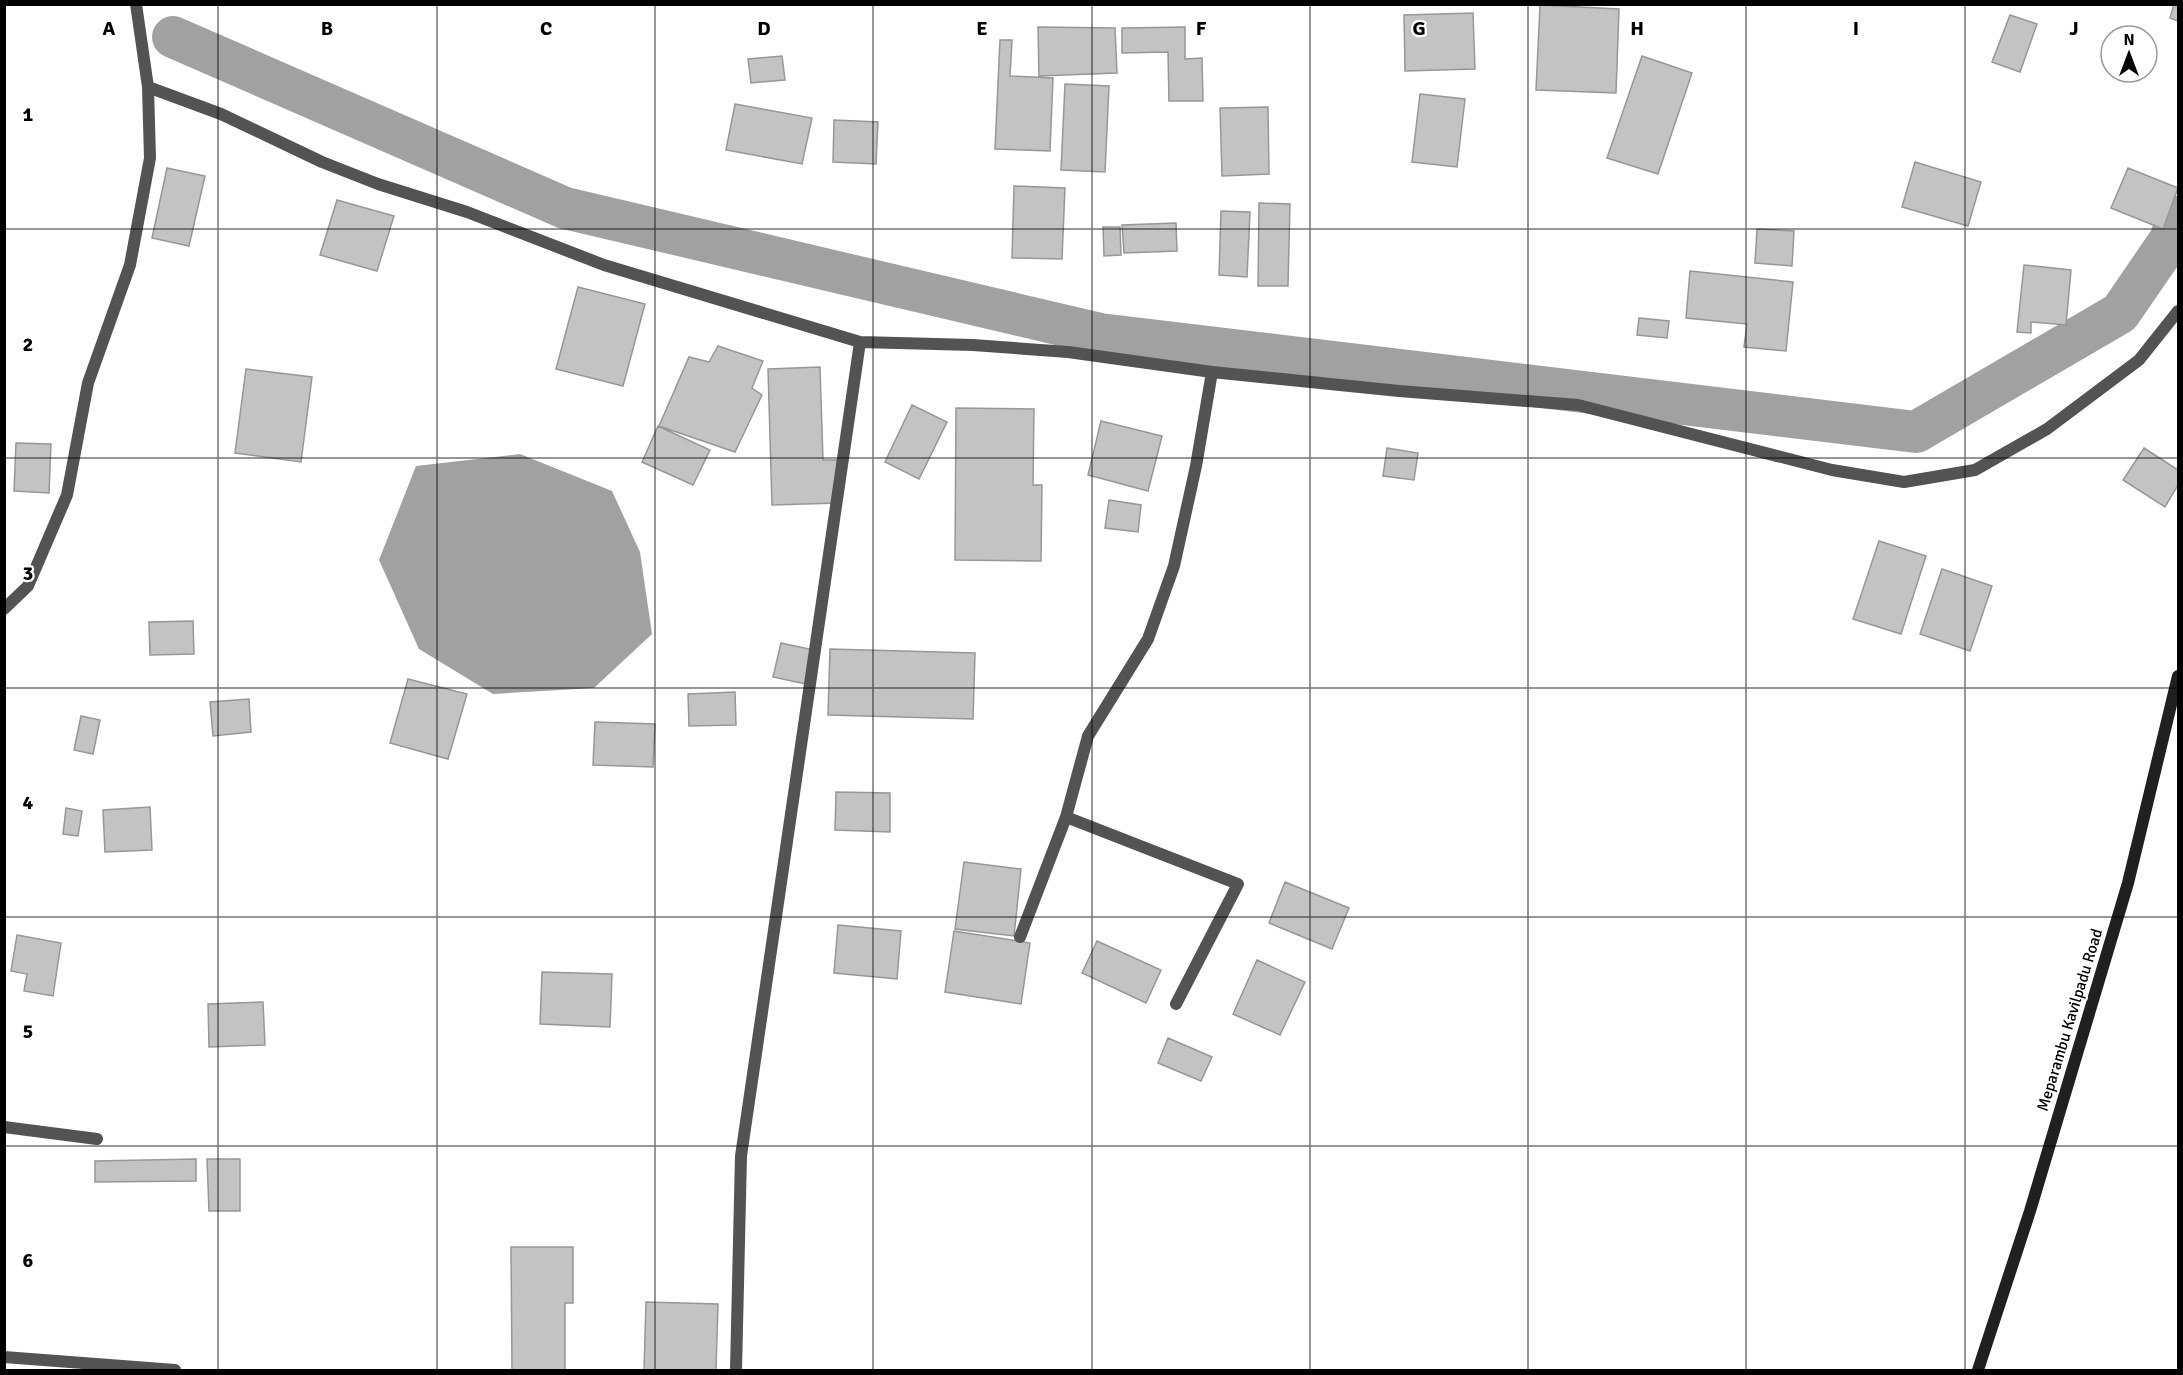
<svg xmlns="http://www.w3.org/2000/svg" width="2183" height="1375" font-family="Signika,sans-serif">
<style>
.water{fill:#a1a1a1}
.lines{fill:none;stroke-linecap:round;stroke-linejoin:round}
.canal{stroke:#a1a1a1;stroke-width:42}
.building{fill:#c3c3c3;stroke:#979797;stroke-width:1.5}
.minor{stroke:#535353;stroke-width:12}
.secondary{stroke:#202020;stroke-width:12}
.grid{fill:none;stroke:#000;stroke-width:1.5;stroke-opacity:0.55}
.labels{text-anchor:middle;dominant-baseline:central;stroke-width:4.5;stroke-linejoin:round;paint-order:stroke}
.street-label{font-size:16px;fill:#000;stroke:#fff}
.grid-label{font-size:20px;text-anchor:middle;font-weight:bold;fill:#000;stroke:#fff;stroke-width:4.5;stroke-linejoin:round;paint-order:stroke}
</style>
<rect width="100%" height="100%" fill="#fff"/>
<!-- water -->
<path class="water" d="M520 454 612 491 640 552 652 634 594 688 493 694 419 649 379 560 416 466Z"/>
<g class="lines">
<!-- canal -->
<path class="canal" d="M173 37 565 208 1100 334 1916 432 2120 313 2170 240 2178 217"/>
</g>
<!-- building -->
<path class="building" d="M2174 4H2178V21L2170 18Z
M1540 5 1619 9 1616 93 1536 90Z
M1473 13 1475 69 1405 71 1404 15Z
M2010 15 2037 24 2020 72 1992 62Z
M1038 27 1115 28 1117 73 1039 76Z
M1185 27V59L1202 58 1203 101H1169L1168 52 1122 53V28Z
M1000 40H1012L1010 76 1053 78 1050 151 995 149Z
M782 56 785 80 751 83 748 59Z
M1642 56 1692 73 1658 174 1607 158Z
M1065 84 1109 86 1105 172 1061 170Z
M1420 94 1465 99 1457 167 1412 162Z
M735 104 812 118 802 164 726 150Z
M1268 107 1269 174 1222 176 1220 108Z
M834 120 878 122 876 164 833 162Z
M1915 162 1981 182 1968 226 1902 207Z
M167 168 205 176 189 246 152 238Z
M2128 168 2178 188 2163 229 2111 208Z
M1014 186 1065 188 1062 259 1012 258Z
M337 200 394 216 377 271 320 255Z
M1259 203 1290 204 1288 286H1258Z
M1221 211 1250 212 1247 277 1219 275Z
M1176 223 1177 251 1124 253 1122 225Z
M1103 227H1120L1121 255 1104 256Z
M1757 229 1794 231 1792 266 1755 263Z
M2024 265 2071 270 2066 325 2031 322V333L2017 332Z
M1690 271 1793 282 1786 351 1744 347 1747 324 1686 318Z
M578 287 645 304 623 386 556 369Z
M1639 318 1669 321 1667 338 1637 335Z
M718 346 763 361 752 388 762 395 735 452 659 426 689 357 709 362Z
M820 367 823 460H837L838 503 772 505 768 369Z
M246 369 312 377 301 462 235 453Z
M912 405 947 422 919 479 885 462Z
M956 408 1034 409 1033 485H1042L1041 561 955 560Z
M1101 421 1162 436 1148 491 1088 475Z
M658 426 710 450 693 485 642 462Z
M16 443 51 444 49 493 14 491Z
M1387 448 1418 453 1414 480 1383 476Z
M2144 448 2178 470V485L2165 507 2123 480Z
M1109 500 1141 505 1138 532 1105 528Z
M1879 541 1926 556 1901 634 1853 619Z
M1942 569 1992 586 1970 651 1920 634Z
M193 621 194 654 150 655 149 622Z
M781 643 814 650 806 684 773 677Z
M830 649 975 653 973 719 828 715Z
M408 679 467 694 448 759 390 743Z
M735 692 736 725 689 726 688 694Z
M249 699 251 732 213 736 210 702Z
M81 716 100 720 93 754 74 750Z
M595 722 655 724 653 767 593 765Z
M836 792 890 793V832L835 830Z
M150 807 152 850 105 852 103 810Z
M66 808 82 811 78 836 63 834Z
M964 862 1021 869 1014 936 955 929Z
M1285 882 1349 908 1332 949 1269 923Z
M838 925 901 931 897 979 834 973Z
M954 931 1030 943 1021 1004 945 992Z
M17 935 61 943 53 996 24 991 27 974 11 971Z
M1097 941 1161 970 1146 1003 1082 973Z
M1257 960 1305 982 1280 1035 1233 1014Z
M542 972 612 974 610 1027 540 1024Z
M263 1002 265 1045 209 1047 208 1004Z
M1168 1038 1212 1057 1201 1081 1158 1063Z
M196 1159V1181L95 1182V1161Z
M207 1159H240V1211H209Z
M511 1247H573V1303H565V1370H512Z
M646 1302 718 1304 716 1370H644Z"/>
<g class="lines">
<!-- minor -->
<path class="minor" d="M136 4 148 87
M4 609 28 586 67 495 88 383 130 265 150 158 148 87 221 114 322 162 378 184 467 212 604 265 860 342 973 345 1068 352 1212 372 1399 391 1578 405 1832 470 1904 482 1975 470 2047 429 2139 360 2178 311
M1020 937 1066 817
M1176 1004 1238 884 1066 817 1088 736 1148 639 1174 566 1196 466 1212 372
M4 1127 97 1139
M4 1357 175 1370
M736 1370 741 1156 860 342"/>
<!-- secondary -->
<path class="secondary" d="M1978 1370 2030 1211 2128 883 2178 676"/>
</g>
<!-- grid -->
<path class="grid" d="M218 4V1370M437 4V1370M655 4V1370M873 4V1370M1092 4V1370M1310 4V1370M1528 4V1370M1746 4V1370M1965 4V1370M4 229H2178M4 458H2178M4 688H2178M4 917H2178M4 1146H2178"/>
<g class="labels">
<!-- street labels -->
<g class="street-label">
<text transform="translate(2070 1020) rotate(-73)">Meparambu Kavilpadu Road</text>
</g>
</g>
<g class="grid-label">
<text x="109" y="35">A</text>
<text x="327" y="35">B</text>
<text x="546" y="35">C</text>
<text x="764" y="35">D</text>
<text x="982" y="35">E</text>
<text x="1201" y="35">F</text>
<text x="1419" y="35">G</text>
<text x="1637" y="35">H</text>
<text x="1856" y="35">I</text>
<text x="2074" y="35">J</text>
<text x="28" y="121">1</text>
<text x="28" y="351">2</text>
<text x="28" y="580">3</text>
<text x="28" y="809">4</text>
<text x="28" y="1038">5</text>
<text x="28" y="1267">6</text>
</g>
<!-- border -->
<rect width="2183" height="1375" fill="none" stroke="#000000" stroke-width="12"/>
<!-- north arrow -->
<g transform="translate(2129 54)"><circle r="28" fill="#ffffff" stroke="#999999" stroke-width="1.5"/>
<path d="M0-4.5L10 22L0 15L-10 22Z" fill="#000000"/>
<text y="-9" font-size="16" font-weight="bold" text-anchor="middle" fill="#000000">N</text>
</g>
</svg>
